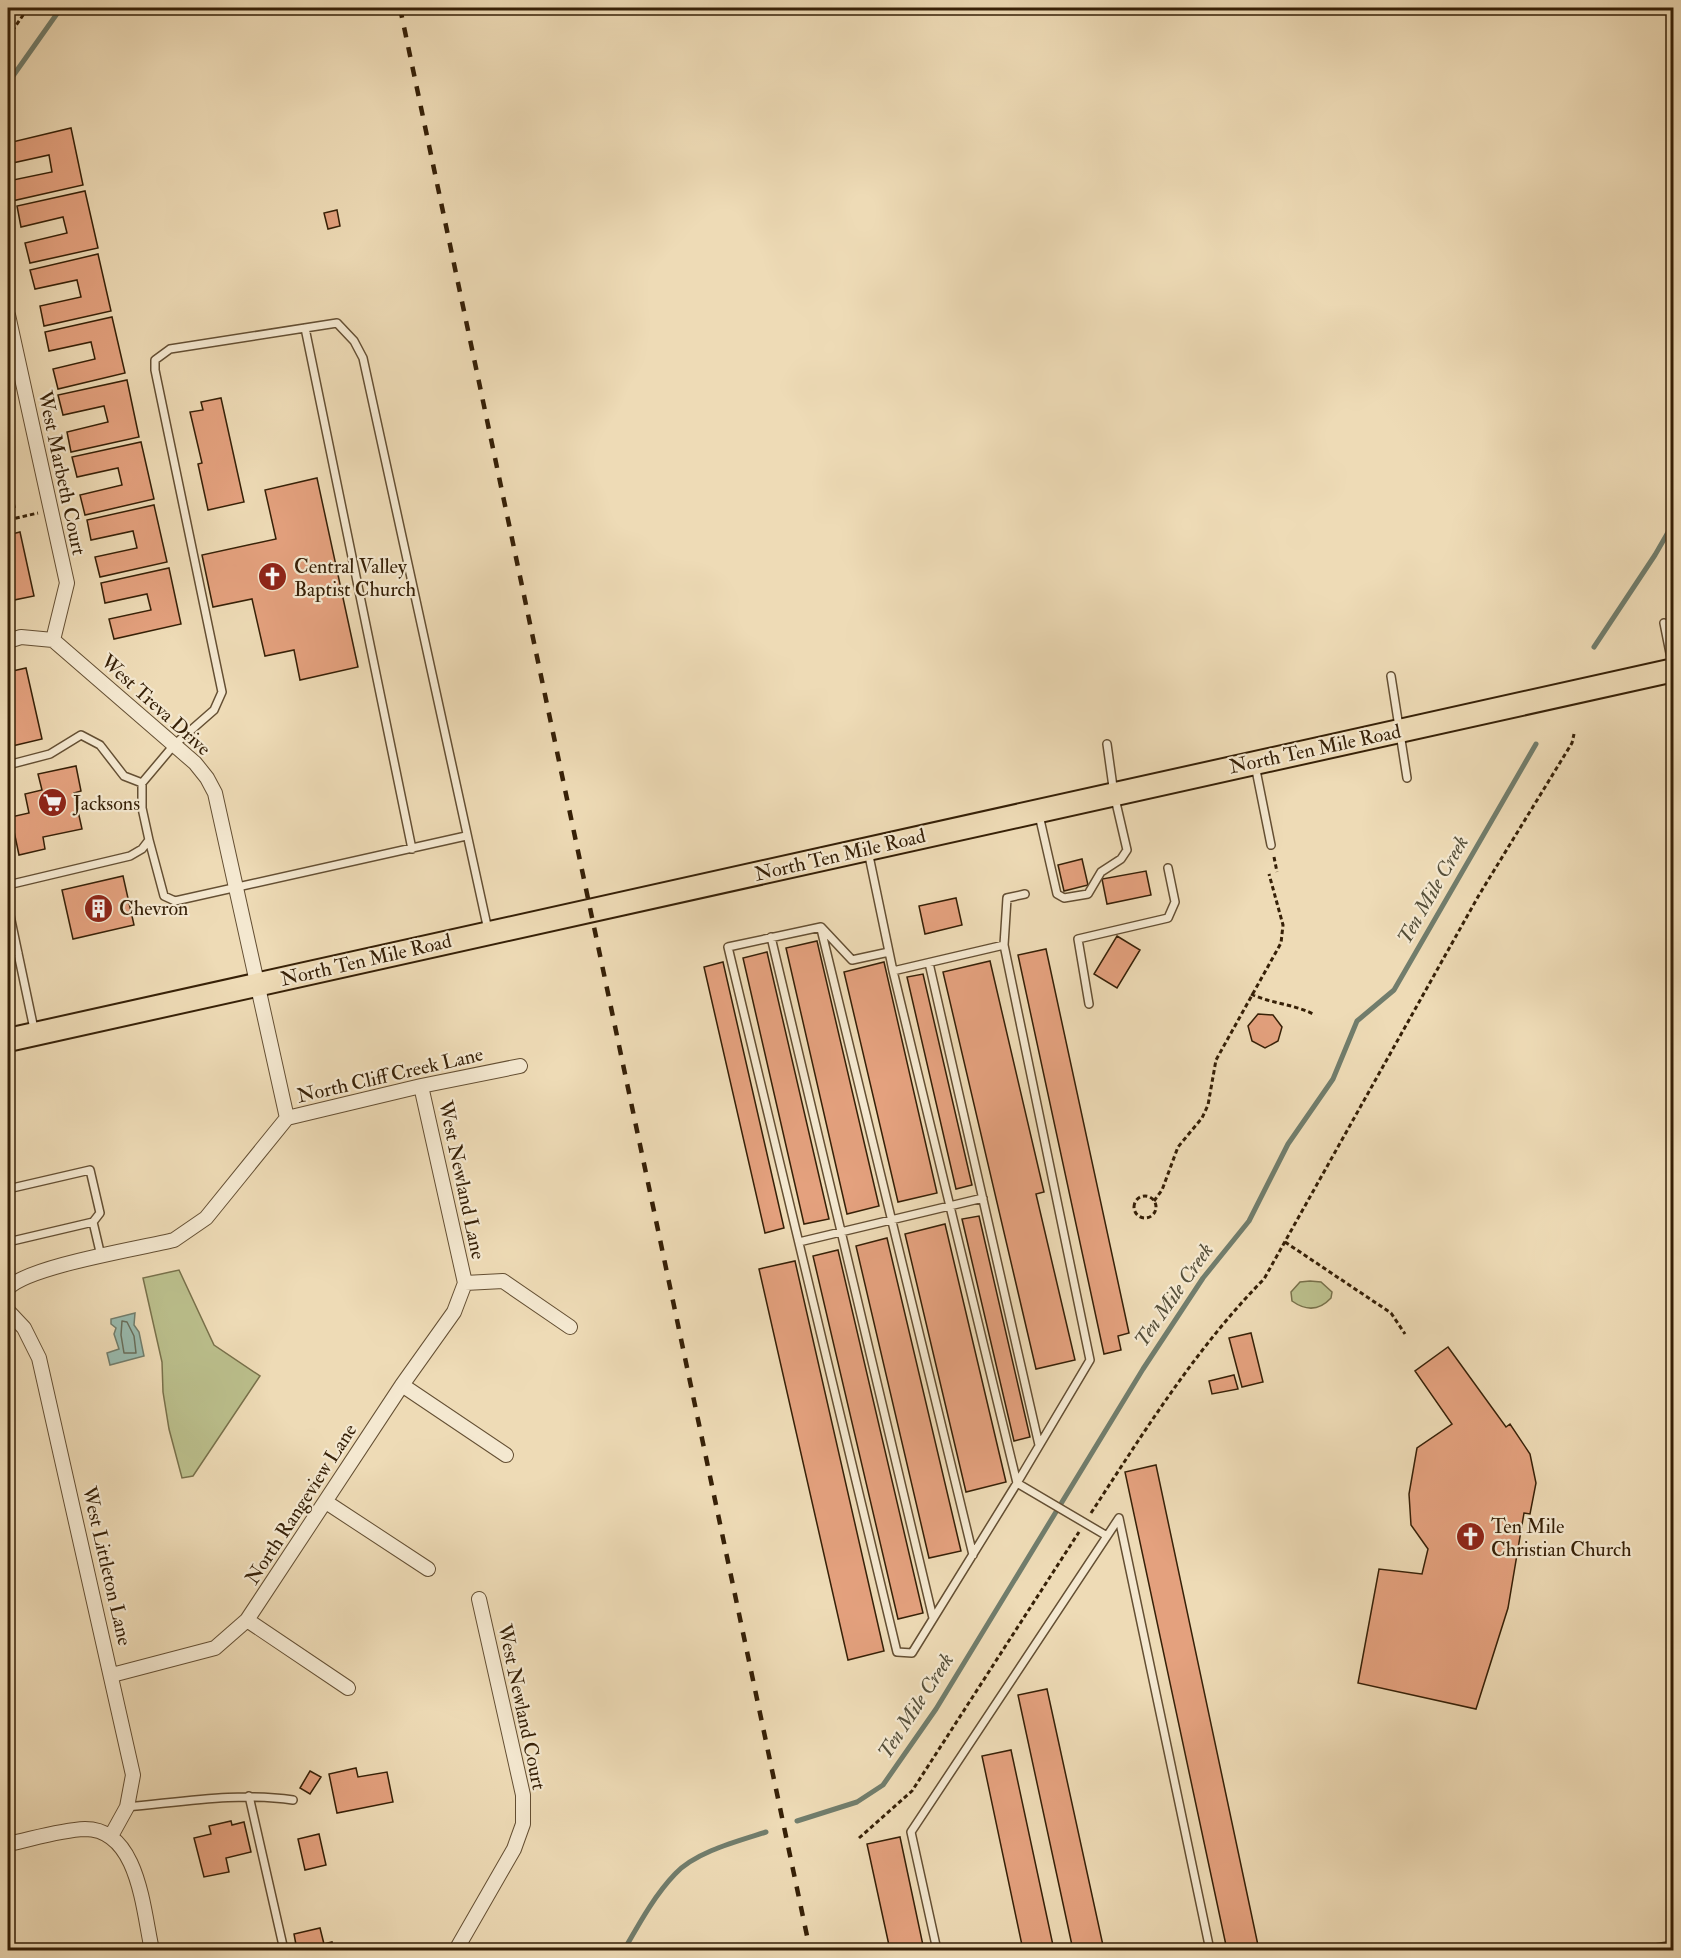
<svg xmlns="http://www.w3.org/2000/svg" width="1681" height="1958" font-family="'IM FELL Double Pica',serif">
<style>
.green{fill:#bbbf8c;stroke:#78704a;stroke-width:1.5}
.water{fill:#99bbaf;stroke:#717d6c;stroke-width:1.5}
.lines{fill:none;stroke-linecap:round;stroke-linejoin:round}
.shore{stroke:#686e5b;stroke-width:1.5}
.stream{stroke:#717d6c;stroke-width:5}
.building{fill:#e4a17e;stroke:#362007;stroke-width:1.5}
.lane-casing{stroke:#644f33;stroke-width:10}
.street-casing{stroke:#644f33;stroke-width:16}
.primary-casing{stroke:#362007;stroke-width:26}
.path{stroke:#362007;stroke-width:3;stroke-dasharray:4.5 3;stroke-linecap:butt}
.lane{stroke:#f4e8d0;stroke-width:7}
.street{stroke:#f4e8d0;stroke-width:14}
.primary{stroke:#eedbb6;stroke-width:22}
.rail{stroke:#362007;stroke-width:4.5;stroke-dasharray:10 10;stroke-linecap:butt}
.labels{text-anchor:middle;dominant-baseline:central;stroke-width:4.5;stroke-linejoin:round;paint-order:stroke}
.street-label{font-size:20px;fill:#362007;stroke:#f4e8d0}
.poi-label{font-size:20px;fill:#362007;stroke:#f4e8d0;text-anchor:start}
.water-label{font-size:21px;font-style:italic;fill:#544e39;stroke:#f4e8d0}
</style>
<rect width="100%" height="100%" fill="#eedbb6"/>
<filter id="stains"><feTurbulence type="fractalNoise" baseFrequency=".00333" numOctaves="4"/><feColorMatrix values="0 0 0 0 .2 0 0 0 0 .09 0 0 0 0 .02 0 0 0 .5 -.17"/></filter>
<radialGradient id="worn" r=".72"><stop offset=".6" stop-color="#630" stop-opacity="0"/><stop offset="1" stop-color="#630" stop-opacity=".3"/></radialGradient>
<!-- green -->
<path class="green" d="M179 1270 214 1345 260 1376 193 1476 182 1478 169 1429 163 1392 162 1362 143 1278Z
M1310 1281 1321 1282 1332 1292 1331 1298C1319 1311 1306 1311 1292 1301L1291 1292 1300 1282Z"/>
<!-- water -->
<path class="water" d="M135 1313 134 1325 139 1332 144 1356 110 1365 107 1353 119 1349 114 1334 116 1328 111 1324V1319Z"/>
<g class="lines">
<!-- shore -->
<path class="shore" d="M122 1321 127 1322 134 1336 136 1353H124L121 1335Z"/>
<!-- stream -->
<path class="stream" d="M8 83 61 8
M1594 647 1655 555 1674 522
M797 1821 857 1802 883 1785 936 1709 1143 1369 1203 1278 1249 1221 1288 1144 1333 1079 1357 1021 1394 990 1536 744
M624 1950C639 1924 654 1896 675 1874 695 1852 738 1841 766 1832"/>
</g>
<!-- building -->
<path class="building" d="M71 128 83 185 12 201 8 181 52 172 49 155 8 164V143Z
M85 191 98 248 30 263 25 243 67 233 63 217 21 227 17 206Z
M337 210 340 226 328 229 324 213Z
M98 254 111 311 44 326 40 306 81 297 77 280 35 289 30 270Z
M112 317 125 373 58 389 53 369 95 359 91 342 49 351 45 332Z
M127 380 139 437 71 452 67 432 108 422 104 406 63 415 58 395Z
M221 398 244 502 208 510 198 464 202 463 190 412 203 410 201 402Z
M141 442 154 499 85 515 80 495 122 485 118 468 77 477 72 457Z
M317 478 358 667 300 680 294 650 265 656 252 599 213 607 202 555 276 539 265 490Z
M10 486 15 507 8 508V487Z
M154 505 167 562 100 577 95 557 137 548 133 531 91 540 87 520Z
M20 532 34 596 14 600 8 571V535Z
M169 568 181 624 114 639 109 619 151 610 147 594 105 603 101 583Z
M26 668 42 739 8 747V672Z
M76 766 81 791 74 793 82 829 43 837 45 849 19 855 11 817 29 813 25 794 42 790 38 774Z
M1082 859 1088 885 1064 891 1058 865Z
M1146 871 1151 895 1107 904 1102 879Z
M123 876 134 925 73 939 62 890Z
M956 898 962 925 925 934 919 906Z
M1117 936 1140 950 1117 988 1094 974Z
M817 941 879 1206 847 1214 786 948Z
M1046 949 1129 1333 1118 1336 1121 1350 1104 1354 1018 955Z
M767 952 829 1219 804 1224 743 958Z
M990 961 1044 1192 1036 1194 1075 1360 1036 1369 943 972Z
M723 962 784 1228 765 1233 704 967Z
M884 962 937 1193 898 1202 844 972Z
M923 974 972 1185 956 1189 907 977Z
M1258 1014 1273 1015 1282 1027 1278 1041 1265 1048 1252 1041 1248 1026Z
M979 1216 1030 1437 1014 1441 962 1219Z
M945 1224 1006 1482 966 1492 905 1234Z
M887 1238 961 1551 929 1558 856 1246Z
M838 1250 923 1613 898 1619 813 1256Z
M795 1261 884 1651 848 1660 759 1269Z
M1251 1333 1263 1382 1242 1387 1229 1338Z
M1448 1347 1506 1427 1510 1424 1530 1454 1536 1483 1530 1514 1524 1513 1508 1608 1476 1709 1358 1683 1379 1569 1422 1574 1428 1549 1411 1525 1409 1494 1417 1448 1452 1424 1415 1371Z
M1234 1375 1238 1389 1212 1394 1209 1381Z
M1156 1465 1259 1950H1227L1125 1472Z
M1047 1689 1104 1950H1073L1018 1695Z
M1011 1750 1054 1950H1023L982 1756Z
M356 1768 358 1777 387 1772 393 1802 337 1813 329 1774Z
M310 1771 321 1777 310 1794 300 1788Z
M231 1821 232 1825 244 1822 251 1852 226 1858 229 1872 204 1877 194 1838 211 1834 209 1826Z
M319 1834 326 1865 305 1870 298 1839Z
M900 1837 924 1950H890L867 1844Z
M320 1928 324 1944 332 1942 334 1950H297L294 1934Z"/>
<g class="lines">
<defs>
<path id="lane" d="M305 328 412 849
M1664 623 1673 668
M1391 676 1407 778
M8 765 50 754 81 735 100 745 124 776 142 783 174 745 214 710 222 692 155 370V360L170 349 337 323 354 341 363 358 488 930
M1255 765 1271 845
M1039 815 1057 894 1064 898 1088 894 1101 872 1121 859 1127 850 1114 794 1107 744
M149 840 164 896 175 901 466 836
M868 851 893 971 1017 1483 912 1653 897 1652 728 947 821 927 852 960 889 952
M8 885 130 856 142 849 149 840 142 808V783
M8 906 34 1029
M821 929 973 1555
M771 937 933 1618
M1004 945 1007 898 1025 894
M8 948 18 953
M929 963 1039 1445
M893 971 1004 945 1090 1360 1017 1483 1107 1536
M1089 1004 1078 939 1168 918 1175 902 1168 868
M8 1189 90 1170 100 1213 93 1222
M8 1242 93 1222 101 1256
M799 1242 983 1198
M249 1796 284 1950
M127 1807C182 1802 238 1792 293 1800
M937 1950 911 1832 1119 1518 1210 1950
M1645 1950 1674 1945"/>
<path id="street" d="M8 315 67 583 53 640
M53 640 195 763 207 778 215 793 287 1118
M8 641 21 637 53 640
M421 1086 465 1283
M465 1283 503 1281 570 1327
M8 1288C30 1266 137 1249 174 1240L206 1218 287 1118 421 1086 520 1066
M8 1311 24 1328 39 1358 133 1775 127 1807 111 1836
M402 1385 506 1455
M326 1502 428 1569
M247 1620 348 1688
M112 1675 215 1648 247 1620 402 1385 454 1312 465 1283
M8 1844C32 1839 60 1830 85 1829 139 1829 143 1911 152 1950
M456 1950 514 1849 523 1824V1795L479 1599"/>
<path id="primary" d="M8 1040 1674 670"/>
</defs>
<!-- lane casing -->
<use href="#lane" class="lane-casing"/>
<!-- street casing -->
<use href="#street" class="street-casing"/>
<!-- primary casing -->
<use href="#primary" class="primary-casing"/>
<!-- path -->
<path class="path" d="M8 37 28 8
M8 520 38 513
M1274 857 1277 872
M1251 994C1272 1004 1295 1004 1315 1015
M1134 1207a11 11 0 1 1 22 0a11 11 0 1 1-22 0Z
M1154 1201 1162 1190 1178 1147 1202 1118 1208 1105 1216 1060 1281 943 1283 925 1269 874
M1285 1242 1391 1313 1405 1334
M1091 1513C1144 1432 1196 1348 1264 1279L1479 895 1572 743 1574 734
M859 1838 912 1791 1079 1532"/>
<!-- lane -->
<use href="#lane" class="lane"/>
<!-- street -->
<use href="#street" class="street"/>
<!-- primary -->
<use href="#primary" class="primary"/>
<!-- rail -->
<path class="rail" d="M400 8 810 1950"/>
</g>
<!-- icons -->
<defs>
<symbol id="church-disc" viewBox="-11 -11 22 22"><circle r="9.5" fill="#8f2418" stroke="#f4e8d0"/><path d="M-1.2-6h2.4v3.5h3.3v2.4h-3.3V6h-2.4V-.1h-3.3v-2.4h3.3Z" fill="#fff"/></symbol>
<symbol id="supermarket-disc" viewBox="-11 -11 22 22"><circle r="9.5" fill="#8f2418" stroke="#f4e8d0"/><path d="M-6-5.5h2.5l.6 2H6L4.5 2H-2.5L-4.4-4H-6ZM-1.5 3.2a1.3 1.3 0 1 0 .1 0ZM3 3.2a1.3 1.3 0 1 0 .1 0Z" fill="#fff"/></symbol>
<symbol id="building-disc" viewBox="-11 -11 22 22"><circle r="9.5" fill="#8f2418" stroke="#f4e8d0"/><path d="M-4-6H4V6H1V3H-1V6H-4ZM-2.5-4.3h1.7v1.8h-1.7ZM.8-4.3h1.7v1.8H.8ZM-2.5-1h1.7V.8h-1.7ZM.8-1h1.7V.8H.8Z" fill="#fff"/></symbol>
</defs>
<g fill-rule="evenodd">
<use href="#church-disc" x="256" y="560" width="33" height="33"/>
<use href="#supermarket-disc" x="36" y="786" width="33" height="33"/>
<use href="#building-disc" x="82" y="892" width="33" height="33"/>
<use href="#church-disc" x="1454" y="1520" width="33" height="33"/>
</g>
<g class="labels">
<!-- street labels -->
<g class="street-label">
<text transform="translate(62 473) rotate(78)">West Marbeth Court</text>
<text transform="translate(156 705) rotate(42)">West Treva Drive</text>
<text transform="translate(1315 749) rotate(-12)">North Ten Mile Road</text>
<text transform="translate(840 855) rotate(-13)">North Ten Mile Road</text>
<text transform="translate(366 960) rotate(-13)">North Ten Mile Road</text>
<text transform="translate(390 1075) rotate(-13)">North Cliff Creek Lane</text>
<text transform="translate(462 1180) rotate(78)">West Newland Lane</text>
<text transform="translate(301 1504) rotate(-57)">North Rangeview Lane</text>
<text transform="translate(107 1566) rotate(77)">West Littleton Lane</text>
<text transform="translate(522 1707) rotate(78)">West Newland Court</text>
</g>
<!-- poi labels -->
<g class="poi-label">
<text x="294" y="566">Central Valley<tspan x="294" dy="23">Baptist Church</tspan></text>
<text x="73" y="803">Jacksons</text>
<text x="119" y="908">Chevron</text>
<text x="1491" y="1526">Ten Mile<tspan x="1491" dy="23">Christian Church</tspan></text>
</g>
<!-- water labels -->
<g class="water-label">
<text transform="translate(1433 890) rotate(-60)">Ten Mile Creek</text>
<text transform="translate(1174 1295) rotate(-55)">Ten Mile Creek</text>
<text transform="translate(916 1706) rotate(-57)">Ten Mile Creek</text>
</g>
</g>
<!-- margin -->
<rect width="1681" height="1958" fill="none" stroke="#eedbb6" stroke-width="30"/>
<rect x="9" y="9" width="1663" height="1940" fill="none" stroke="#362007" stroke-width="3"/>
<rect x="15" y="15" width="1651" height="1928" fill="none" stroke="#362007" stroke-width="1.5"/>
<rect width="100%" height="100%" filter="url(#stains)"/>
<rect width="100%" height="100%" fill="url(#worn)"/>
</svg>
